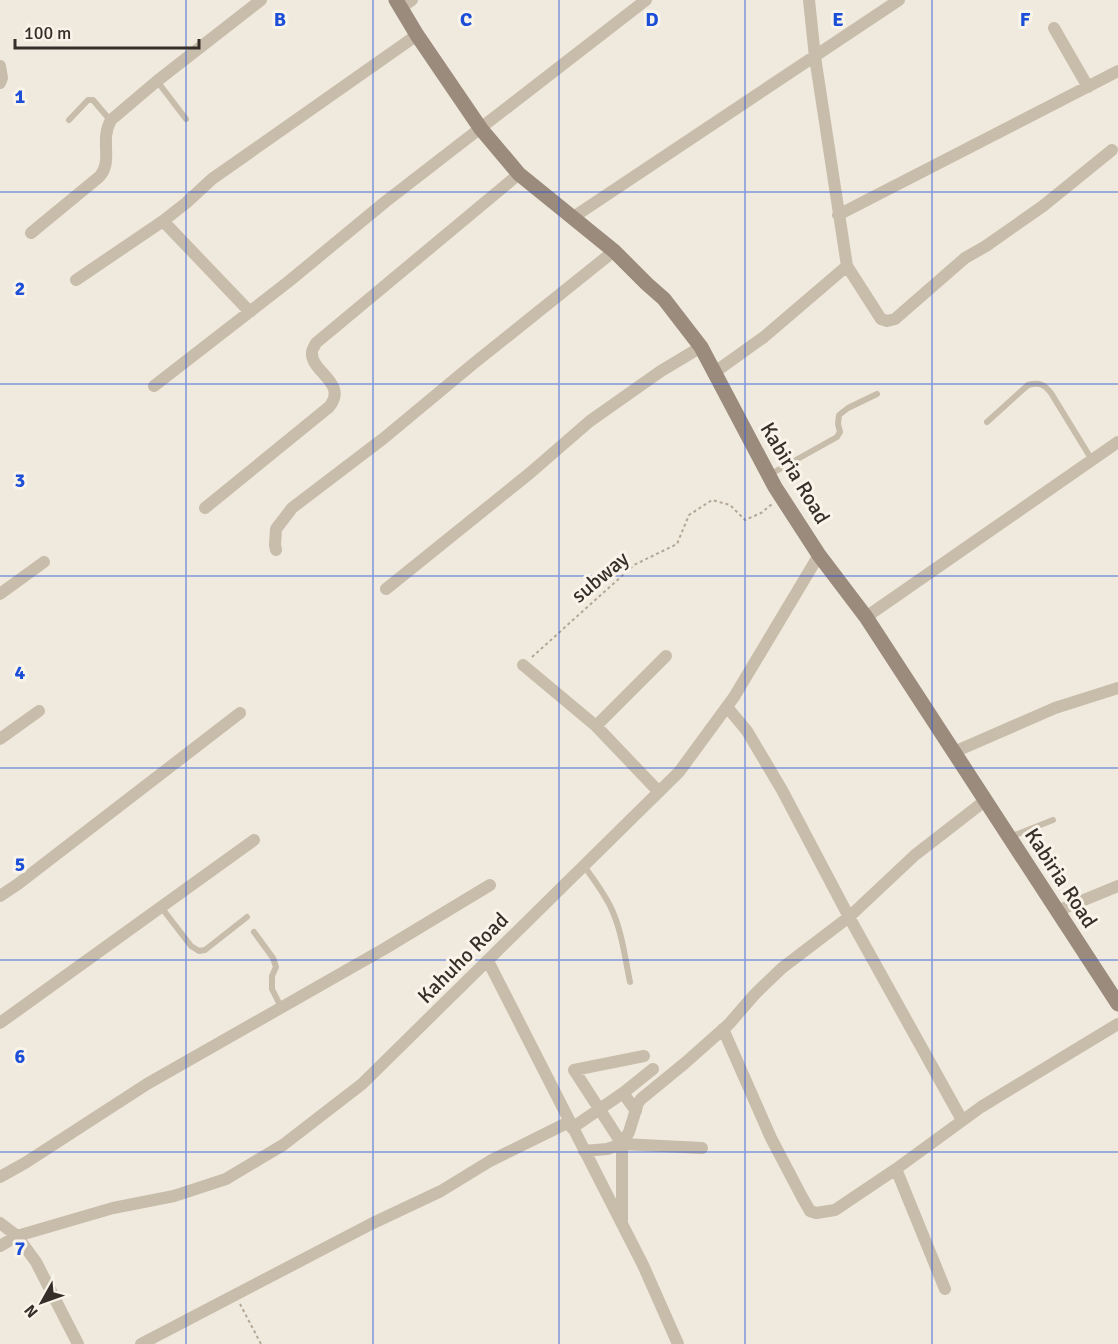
<svg xmlns="http://www.w3.org/2000/svg" width="1118" height="1344" font-family="Signika,sans-serif">
<style>
.lines{fill:none;stroke-linecap:round;stroke-linejoin:round}
.path{stroke:#b3a695;stroke-width:2;stroke-dasharray:3 3;stroke-linecap:butt}
.service{stroke:#c8bcaa;stroke-width:6}
.minor{stroke:#c8bcaa;stroke-width:12}
.secondary{stroke:#9b8b7c;stroke-width:15}
.grid{fill:none;stroke:#1d4ed8;stroke-width:1.5;stroke-opacity:0.55}
.labels{text-anchor:middle;dominant-baseline:central;stroke-width:6;stroke-linejoin:round;paint-order:stroke}
.street-label{font-size:21px;fill:#362f29;stroke:#f8f4ea}
.grid-label{font-size:20px;text-anchor:middle;font-weight:bold;fill:#1d4ed8;stroke:#f8f4ea;stroke-width:6;stroke-linejoin:round;paint-order:stroke}
</style>
<rect width="100%" height="100%" fill="#f0eade"/>
<g class="lines">
<!-- path -->
<path class="path" d="M532 657 634 565 677 544 689 515 712 500 730 505 745 520 761 513 772 504
M240 1304 261 1344"/>
<!-- service -->
<path class="service" d="M157 81 186 119
M69 120 88 100H93L110 120
M987 422 1028 385C1039 382 1044 384 1051 393L1092 460
M769 475 837 437 840 432 838 424 839 415 848 408 877 394
M1010 837 1053 820
M584 866C594 880 605 894 612 910 622 932 625 958 630 982
M161 907 191 946 199 951 205 950 247 917
M254 932 273 958 276 967 272 976V989L281 1007"/>
<!-- minor -->
<path class="minor" d="M809 0 815 57 847 266 881 319 887 321 895 319 965 258 986 246 1043 206 1112 150
M401 8 412 0
M1054 28 1088 87
M0 66 2 78 0 83
M838 215 1118 71
M572 218 899 0
M163 221 250 312
M31 233 99 177C114 161 99 141 111 120L157 81 261 0
M76 280 163 221 186 203 212 179 417 35
M715 372 764 337 847 266
M154 386 288 282 385 202 646 0
M205 508 329 407C349 383 310 372 312 352 312 350 315 345 316 343L519 174
M276 550 275 545 276 529 292 508 384 438 473 364 614 251
M386 589 530 473 590 421 661 371 701 347
M0 594 44 562
M866 617 1118 442
M523 665 596 726 659 792
M727 707 747 731 782 790 849 917 962 1120
M596 726 666 656
M0 739 39 711
M954 752 1055 708 1118 688
M0 896 18 884 240 713
M1057 911 1118 886
M488 961 643 1265 678 1344
M0 1023 254 840
M723 1029 771 1138 802 1197 810 1211 816 1213 835 1210 896 1169 981 1107 1118 1024
M636 1111 623 1093 653 1069
M572 1128 623 1093
M622 1144 702 1148
M584 1151 607 1149 622 1144 629 1132 638 1103 641 1099 685 1063 729 1024 755 994 782 968 849 917 915 855 986 800
M896 1169 945 1289
M0 1177 25 1163 147 1084 384 949 490 885
M622 1222V1144L574 1070 644 1056
M0 1223 17 1236 36 1262 78 1344
M0 1246 17 1236 113 1208 174 1196 226 1179 283 1145 362 1084 679 772 734 697 819 555
M141 1344 371 1224 441 1191 490 1161 569 1122"/>
<!-- secondary -->
<path class="secondary" d="M396 0 417 35 481 129 519 174 614 251 647 284 664 299 701 347 775 487 819 555 866 617 1118 1004"/>
</g>
<!-- grid -->
<path class="grid" d="M186 0V1344M373 0V1344M559 0V1344M745 0V1344M932 0V1344M0 192H1118M0 384H1118M0 576H1118M0 768H1118M0 960H1118M0 1152H1118"/>
<g class="labels">
<!-- street labels -->
<g class="street-label">
<text transform="translate(795 473) rotate(59)">Kabiria Road</text>
<text transform="translate(600 577) rotate(-40)">subway</text>
<text transform="translate(1061 878) rotate(57)">Kabiria Road</text>
<text transform="translate(463 958) rotate(-45)">Kahuho Road</text>
</g>
</g>
<g class="grid-label">
<text x="280" y="26">B</text>
<text x="466" y="26">C</text>
<text x="652" y="26">D</text>
<text x="838" y="26">E</text>
<text x="1025" y="26">F</text>
<text x="20" y="103">1</text>
<text x="20" y="295">2</text>
<text x="20" y="487">3</text>
<text x="20" y="679">4</text>
<text x="20" y="871">5</text>
<text x="20" y="1063">6</text>
<text x="20" y="1255">7</text>
</g>
<!-- north arrow -->
<g transform="translate(42 1302) rotate(230)" stroke="#f8f4ea" stroke-width="4.5" paint-order="stroke">
<path d="M0-4.5L10 22L0 15L-10 22Z" fill="#362f29"/>
<text y="-9" font-size="16" font-weight="bold" text-anchor="middle" fill="#362f29">N</text>
</g>
<!-- scale -->
<path d="M15 39v9h184v-9" fill="none" stroke="#362f29" stroke-width="3"/>
<text x="24" y="39" font-size="18" fill="#362f29" stroke="#f8f4ea" stroke-width="4.5" paint-order="stroke">100 m</text>
</svg>
